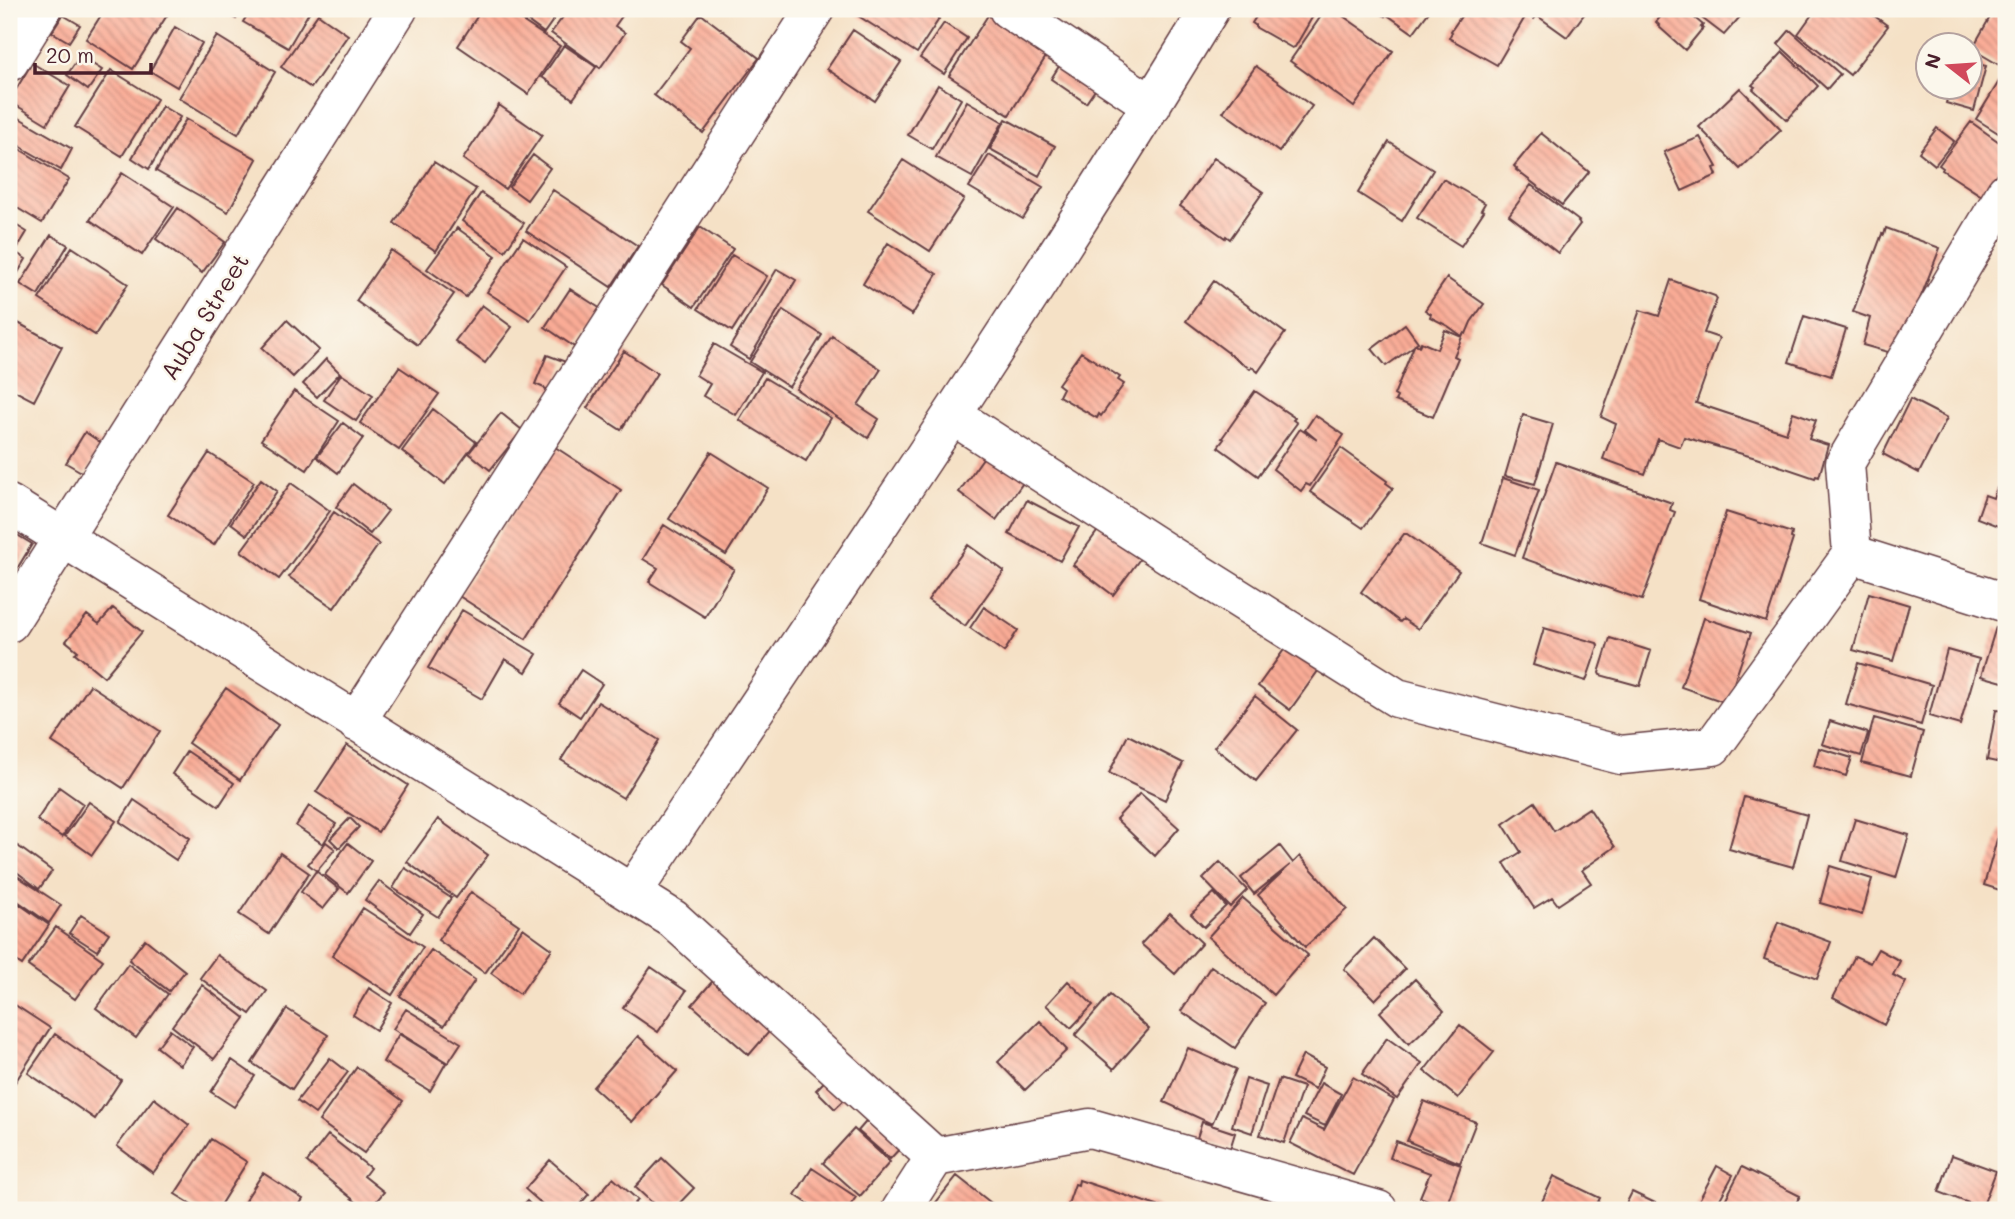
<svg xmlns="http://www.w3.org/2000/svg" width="2015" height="1219" font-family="Mali,sans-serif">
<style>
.building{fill:url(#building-back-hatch)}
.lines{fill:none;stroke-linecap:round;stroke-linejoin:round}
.minor-casing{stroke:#643c42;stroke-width:41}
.minor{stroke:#fff;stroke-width:38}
.labels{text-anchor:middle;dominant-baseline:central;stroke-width:5;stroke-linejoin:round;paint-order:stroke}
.street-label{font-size:24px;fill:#4a1f2b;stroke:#fbf7ec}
</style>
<defs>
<pattern id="building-back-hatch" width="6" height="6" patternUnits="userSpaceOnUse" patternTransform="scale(1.75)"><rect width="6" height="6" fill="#faac96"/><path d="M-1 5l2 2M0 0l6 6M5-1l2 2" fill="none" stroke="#cc8b7b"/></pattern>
</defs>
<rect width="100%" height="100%" fill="#fbf7ec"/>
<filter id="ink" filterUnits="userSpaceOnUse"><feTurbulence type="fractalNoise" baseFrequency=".0143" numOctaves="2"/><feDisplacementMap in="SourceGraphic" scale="14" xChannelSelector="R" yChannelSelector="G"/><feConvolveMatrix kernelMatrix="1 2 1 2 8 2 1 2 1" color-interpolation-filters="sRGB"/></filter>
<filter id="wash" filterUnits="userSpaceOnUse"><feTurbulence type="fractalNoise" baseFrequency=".00686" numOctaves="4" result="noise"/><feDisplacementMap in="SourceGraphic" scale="28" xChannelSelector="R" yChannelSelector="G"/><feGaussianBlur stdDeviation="1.57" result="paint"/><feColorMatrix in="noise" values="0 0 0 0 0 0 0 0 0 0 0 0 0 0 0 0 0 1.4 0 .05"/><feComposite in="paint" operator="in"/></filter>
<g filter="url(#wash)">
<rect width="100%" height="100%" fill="#f5e1c6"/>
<g id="blocks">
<!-- building -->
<path class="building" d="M105 9H171L133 69 86 39Z
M218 9H243L236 19Z
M251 9H311L288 48 243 22Z
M482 9H504L560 46 528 94 458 46Z
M511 9H561L544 33Z
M569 9H627L615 26 625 33 600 68 551 33Z
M858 9H922L939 19 917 53 855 14Z
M992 9 1056 41 1009 115 949 76Z
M1261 9H1317L1295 47 1292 48 1255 27V25L1252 23Z
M1326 9H1333L1393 51 1354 107 1290 61Z
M1374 9H1431L1413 33 1386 14 1385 16Z
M1466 9H1512L1525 17 1497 65 1449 38 1452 32 1451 31Z
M1520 9H1543L1534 19Z
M1544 9H1588L1567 37 1539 17Z
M1667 9H1684L1703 25 1701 27 1703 28 1685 50 1658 26 1659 25 1656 22Z
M1690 9H1747L1724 35Z
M1816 9H1865L1888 26 1850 75 1798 34Z
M1994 10 2006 17V69L1972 49Z
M318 14 348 35 311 88 281 67Z
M701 14 759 58 703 133 654 95 690 48 681 41Z
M63 15 80 25 69 42 52 32Z
M944 23 967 38 944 74 920 58Z
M175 27 202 43 177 87 150 71Z
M853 30 901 62 875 101 827 69Z
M1790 30 1840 74 1827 89 1778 44Z
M217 36 275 72 238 134 179 98Z
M1073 44 1110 68 1086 103 1051 79Z
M564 45 596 67 573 99 542 77Z
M1783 52 1818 86 1787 120 1753 89 1755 87 1752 85Z
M80 56 102 70 88 90 67 75Z
M1970 62 1986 66 1974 111 1946 103 1950 88H1970Z
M32 63 70 86 47 124 9 101Z
M1256 66 1312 106 1279 152 1223 112Z
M111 70 157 99 122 156 75 127Z
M2003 75 2006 76V138L1976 119Z
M938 85 961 99 932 149 908 135Z
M1740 88 1781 130 1740 169 1699 127Z
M967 101 1003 122 972 177 936 157Z
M499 105 542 135 505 189 463 159Z
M162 106 180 117 149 169 132 158Z
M9 112 72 149 61 170 9 140Z
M186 119 257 159 228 212 156 171Z
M1006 119 1055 146 1039 176 990 149Z
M1971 122 2006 147V159L1982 196 1942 170 1943 168 1939 165Z
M1937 128 1954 141 1935 165 1919 152Z
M1541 133 1589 172 1562 205 1516 170 1517 169 1514 166Z
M1700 137 1717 167 1714 168 1717 175 1682 191 1664 152Z
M1389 142 1433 170 1402 221 1358 193Z
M9 143 69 179 42 223 9 203Z
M533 155 550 168 527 200 509 187Z
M989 155 1043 187 1023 219 969 187Z
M1214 158 1263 192 1230 239 1226 236 1225 238 1180 206Z
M903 160 964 199 930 251 868 211Z
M434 162 476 189 436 251 394 223Z
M122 173 174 207 142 255 90 220Z
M1443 179 1485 203 1481 210 1484 211 1461 246 1417 218Z
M1531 185 1579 221 1578 222 1580 224 1558 253 1509 215Z
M553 190 638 246 611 287 526 231Z
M481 193 524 223 505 251 462 221Z
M178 208 225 242 202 273 156 239Z
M9 221 27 232 15 252 26 259 9 288Z
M700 227 733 249 694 307 662 285Z
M457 228 496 256 466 297 427 269Z
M1886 228 1940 248 1907 332 1895 354 1863 345 1870 318 1853 312 1882 234 1884 235Z
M51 235 68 245 38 295 20 284Z
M523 238 566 267 530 320 487 292Z
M888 243 937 274 912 315 863 284Z
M72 247 128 284 95 335 39 299Z
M391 250 454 294 418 345 356 301Z
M732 255 767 276 732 331 698 309Z
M777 269 796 280 749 359 730 347Z
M1447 278 1484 304 1471 322 1466 334 1464 333 1462 336 1448 326 1430 317 1431 314 1425 310Z
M1671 280 1715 296 1717 299 1704 333 1719 338 1696 403 1786 433 1793 412 1816 420 1809 439 1828 445 1819 477 1816 476 1815 478 1756 458 1684 437 1680 447 1658 439 1645 474 1603 459 1616 424 1601 417 1640 310 1659 316Z
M1214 281 1285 333 1258 372 1252 367 1250 369 1186 321Z
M570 289 601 309 576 348 545 327Z
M482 305 512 327 485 363 455 341Z
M783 310 822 335 789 387 750 362Z
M1804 316 1846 329 1831 376 1789 362Z
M9 318 62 347 34 401 9 388Z
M287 320 319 350 293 377 262 348Z
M1405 324 1418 342 1415 344 1419 346 1421 342 1437 349 1445 330 1462 337 1454 356 1458 358 1433 417 1395 401 1397 397 1394 395 1414 346 1386 366 1372 349Z
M832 336 881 369 858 405 879 419 868 438 796 389Z
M714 344 762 372 736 415 703 396 710 384 696 375Z
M624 351 657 373 621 430 587 408Z
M1081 352 1120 377 1118 380 1124 384 1101 416 1099 414 1097 418 1059 396 1063 388 1058 384Z
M547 355 566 362 553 392 535 384Z
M326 359 340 373 317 397 303 384Z
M399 367 439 394 399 450 360 423Z
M341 374 373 395 356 421 324 400Z
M765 378 831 418 806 461 739 420Z
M294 391 339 421 307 470 261 440Z
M1255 391 1295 418 1293 420 1297 423 1258 476 1218 447 1224 439 1222 438Z
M1910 399 1947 418 1919 473 1883 454Z
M433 409 476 442 445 484 402 451Z
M501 413 522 430 490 470 469 453Z
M1315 415 1344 435 1310 486 1306 484 1301 491 1273 469 1300 429 1317 440 1305 430Z
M1523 415 1553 424 1535 484 1505 476Z
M343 423 363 438 338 473 317 457Z
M85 432 103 444 85 474 66 463Z
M1000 434 1038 462 996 520 959 492Z
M555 447 621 490 526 639 459 596Z
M1341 448 1387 481 1386 483 1393 488 1363 528 1310 492Z
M711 452 768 488 726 555 669 519Z
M209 453 254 482 214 545 168 515Z
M1556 462 1672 503 1670 510 1675 512 1642 600 1522 558Z
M1503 478 1539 490 1515 555 1482 543Z
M261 479 277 491 247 535 231 523Z
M291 483 330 511 279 579 241 551Z
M353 484 388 511 370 534 336 507Z
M1997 488 2006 491V529L1977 518 1985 495 1993 498Z
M1027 500 1079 527 1060 561 1009 534Z
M334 512 379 544 334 608 289 577Z
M1726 512 1792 533 1791 538 1793 539 1766 622 1699 599Z
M664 525 734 569 705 617 649 582 658 568 643 559Z
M1102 525 1142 556 1113 595 1073 565Z
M9 530 32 544 9 582Z
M1404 534H1407L1459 571 1418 629 1403 619 1400 622 1361 592Z
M968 545 1004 571 965 626 928 600Z
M1869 593 1909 605 1893 661 1853 650Z
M984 607 1018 630 1004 652 970 628Z
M113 608 142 632 104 677 75 653 78 651 66 641 87 615 99 624Z
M462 610 537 654 526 672 505 659 482 699 428 668Z
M1704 618 1751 633 1727 703 1681 687Z
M1996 627 2006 630V683L1981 676Z
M1544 628 1597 643 1598 646 1586 681 1533 665Z
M1296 633 1328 657 1290 710 1258 686Z
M1610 638 1651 651 1640 686 1600 675 1599 673Z
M1947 650 1979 659 1960 725 1929 716Z
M1858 663 1932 685 1921 725 1846 704Z
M581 670 602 684 580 717 559 703Z
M90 685 160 731 123 788 52 742Z
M226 688 278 725 240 780 188 743Z
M1255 696 1297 730 1256 781 1214 747Z
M598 702 659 740 623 798 561 760Z
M1996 710 2006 711V764L1987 760Z
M1874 718 1923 732 1911 776 1862 763Z
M1830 721 1868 733 1861 756 1822 744Z
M1128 735 1183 763 1165 800 1109 773Z
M347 745 408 785 378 832 316 792Z
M1819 748 1852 758 1846 776 1814 766Z
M187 751 234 783 219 806 172 774Z
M59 787 83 804 62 837 37 820Z
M1140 793 1179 828 1155 856 1116 819Z
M1744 797 1807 815 1793 867 1729 849Z
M134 800 190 838 176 860 120 822Z
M89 802 116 821 92 855 65 836Z
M1535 802 1554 831 1589 808 1615 847 1582 870 1591 883 1558 905 1552 897 1534 908 1504 863 1521 852 1503 824Z
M309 806 336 824 323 844 296 826Z
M350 818 359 827 339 848 330 839Z
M438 819 488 855 456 898 407 862Z
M1855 819 1909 835 1896 878 1842 861Z
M2000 829 2006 831V892L1984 885Z
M326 842 335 849 317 871 308 864Z
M348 843 371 861 348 893 325 875Z
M15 844 52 871 39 889 9 866V853Z
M1280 846 1293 863 1300 856 1347 909 1305 947 1258 895 1290 865 1254 894 1241 878Z
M280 853 309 873 269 934 239 914Z
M1220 862 1247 890 1230 907 1203 879Z
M1830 866 1872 879 1862 915 1820 903Z
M405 868 451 898 438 917 393 888Z
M316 871 339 889 323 909 301 892Z
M17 876 61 905 49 923 9 895V888Z
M379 881 423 914 410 933 365 900Z
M471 892 519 925 485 973 438 940Z
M1214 893 1226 906 1204 927 1191 914Z
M9 897 49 925 22 965 9 956Z
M1243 898 1308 955 1273 995 1208 937Z
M363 908 423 947 392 995 332 956Z
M1170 913 1202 943 1175 974 1141 944Z
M81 915 109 933 97 951 69 933Z
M1778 922 1831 942 1817 979 1764 959Z
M56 927 103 960 75 999 28 966Z
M523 928 552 949 520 994 491 973Z
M1374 938 1405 969 1375 1000 1344 969Z
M145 939 185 971 169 991 129 960Z
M1878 949 1900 961 1893 975 1906 982 1884 1025 1833 998 1855 956 1870 963Z
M431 950 475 980 444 1026 400 996Z
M217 955 267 991 250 1014 200 978Z
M730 961 786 1012 749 1055 692 1005Z
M128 964 168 994 136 1038 96 1008Z
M1211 966 1265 1003 1235 1048 1181 1011Z
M651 967 686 991 658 1032 623 1008Z
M1415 979 1444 1011 1409 1044 1380 1012Z
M1068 981 1093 1005 1071 1028 1046 1005Z
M202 985 245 1018 214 1059 172 1026Z
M369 988 392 1003 376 1030 353 1015Z
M1110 995 1149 1029 1114 1069 1075 1035Z
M9 1001 50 1028 14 1084 9 1080Z
M287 1009 328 1035 292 1089 252 1063Z
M406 1009 461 1043 448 1063 393 1029Z
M1040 1021 1067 1050 1025 1090 998 1062Z
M1460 1025 1494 1052 1458 1098 1424 1071Z
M170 1030 193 1047 180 1065 157 1047Z
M55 1034 121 1080 95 1119 28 1073Z
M399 1034 446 1063 430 1091 383 1062Z
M638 1036 677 1071 632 1122 593 1087Z
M1387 1038 1422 1063 1397 1099 1362 1074Z
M1188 1048 1236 1069 1212 1124 1164 1102Z
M1303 1055 1325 1067 1315 1089 1292 1078Z
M849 1056 869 1076 835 1109 816 1090Z
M330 1058 348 1072 315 1114 297 1101Z
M232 1060 255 1076 234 1107 211 1092Z
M357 1067 403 1101 364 1153 319 1121Z
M1353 1077 1394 1100 1353 1175 1290 1143 1302 1119 1324 1130Z
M1246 1079 1267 1086 1252 1133 1232 1126Z
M1279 1079 1303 1087 1284 1143 1260 1135Z
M1321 1083 1341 1094 1325 1126 1304 1116Z
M154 1098 189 1125 153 1173 117 1146Z
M1424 1101 1476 1122 1460 1163 1407 1141Z
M871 1116 903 1145 890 1159 858 1131Z
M1202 1122 1235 1133 1230 1149 1197 1138Z
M854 1129 890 1162 860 1196 823 1163Z
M328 1135 370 1168 364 1176 384 1192 369 1210H366L307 1162Z
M211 1139 247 1162 217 1210H201L175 1194Z
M1396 1141 1461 1165 1446 1207 1420 1197 1430 1173 1390 1158Z
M1952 1155 1996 1171 1982 1208 1939 1192Z
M662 1158 694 1188 673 1210H660L635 1187Z
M550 1160 589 1194 575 1210H549L525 1189Z
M1717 1166 1733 1175 1714 1210H1704L1696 1206Z
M1742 1167 1800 1196 1792 1210H1720Z
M812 1168 856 1197 847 1210H818L795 1195Z
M263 1173 303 1199 296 1210H239Z
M957 1176 1000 1210H930Z
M1554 1176 1600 1198 1594 1210H1538Z
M613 1178 638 1200 629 1210H585Z
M1079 1180 1169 1210H1066L1075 1184 1078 1185Z
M1632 1192 1670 1210H1623Z
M527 1201 536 1210H518Z"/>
</g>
</g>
<g filter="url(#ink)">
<use href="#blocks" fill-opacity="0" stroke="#643c42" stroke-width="2"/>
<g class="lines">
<defs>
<path id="minor" d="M1008 9 1152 105
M9 62 42 9
M952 415 1171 556 1397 698 1621 755 1713 746 1852 554 1845 463 2006 192
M9 504 673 919 935 1157
M1852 554 2006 603
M9 623 398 9
M356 722 815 9
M632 893C828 601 1027 310 1210 9
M901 1210 935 1157 1090 1128 1378 1210"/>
</defs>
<!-- minor casing -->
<use href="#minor" class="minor-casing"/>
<!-- minor -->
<use href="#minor" class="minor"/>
</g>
</g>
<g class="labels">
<!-- street labels -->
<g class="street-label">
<text transform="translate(204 316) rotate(-58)">Auba Street</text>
</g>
</g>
<!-- margin -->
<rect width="2015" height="1219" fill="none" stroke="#fbf7ec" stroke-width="35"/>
<!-- north arrow -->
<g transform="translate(1949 66) rotate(287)"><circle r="33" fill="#fbf7ec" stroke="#b4a19f" stroke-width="2"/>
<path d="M0-5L12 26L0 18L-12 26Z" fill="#d1495b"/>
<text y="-10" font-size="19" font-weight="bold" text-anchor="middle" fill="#4a1f2b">N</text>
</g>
<!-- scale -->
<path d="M35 63v10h116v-10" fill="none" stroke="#4a1f2b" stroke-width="3.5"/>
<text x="46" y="63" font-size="21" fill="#4a1f2b" stroke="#fbf7ec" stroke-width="5" paint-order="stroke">20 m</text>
</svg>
